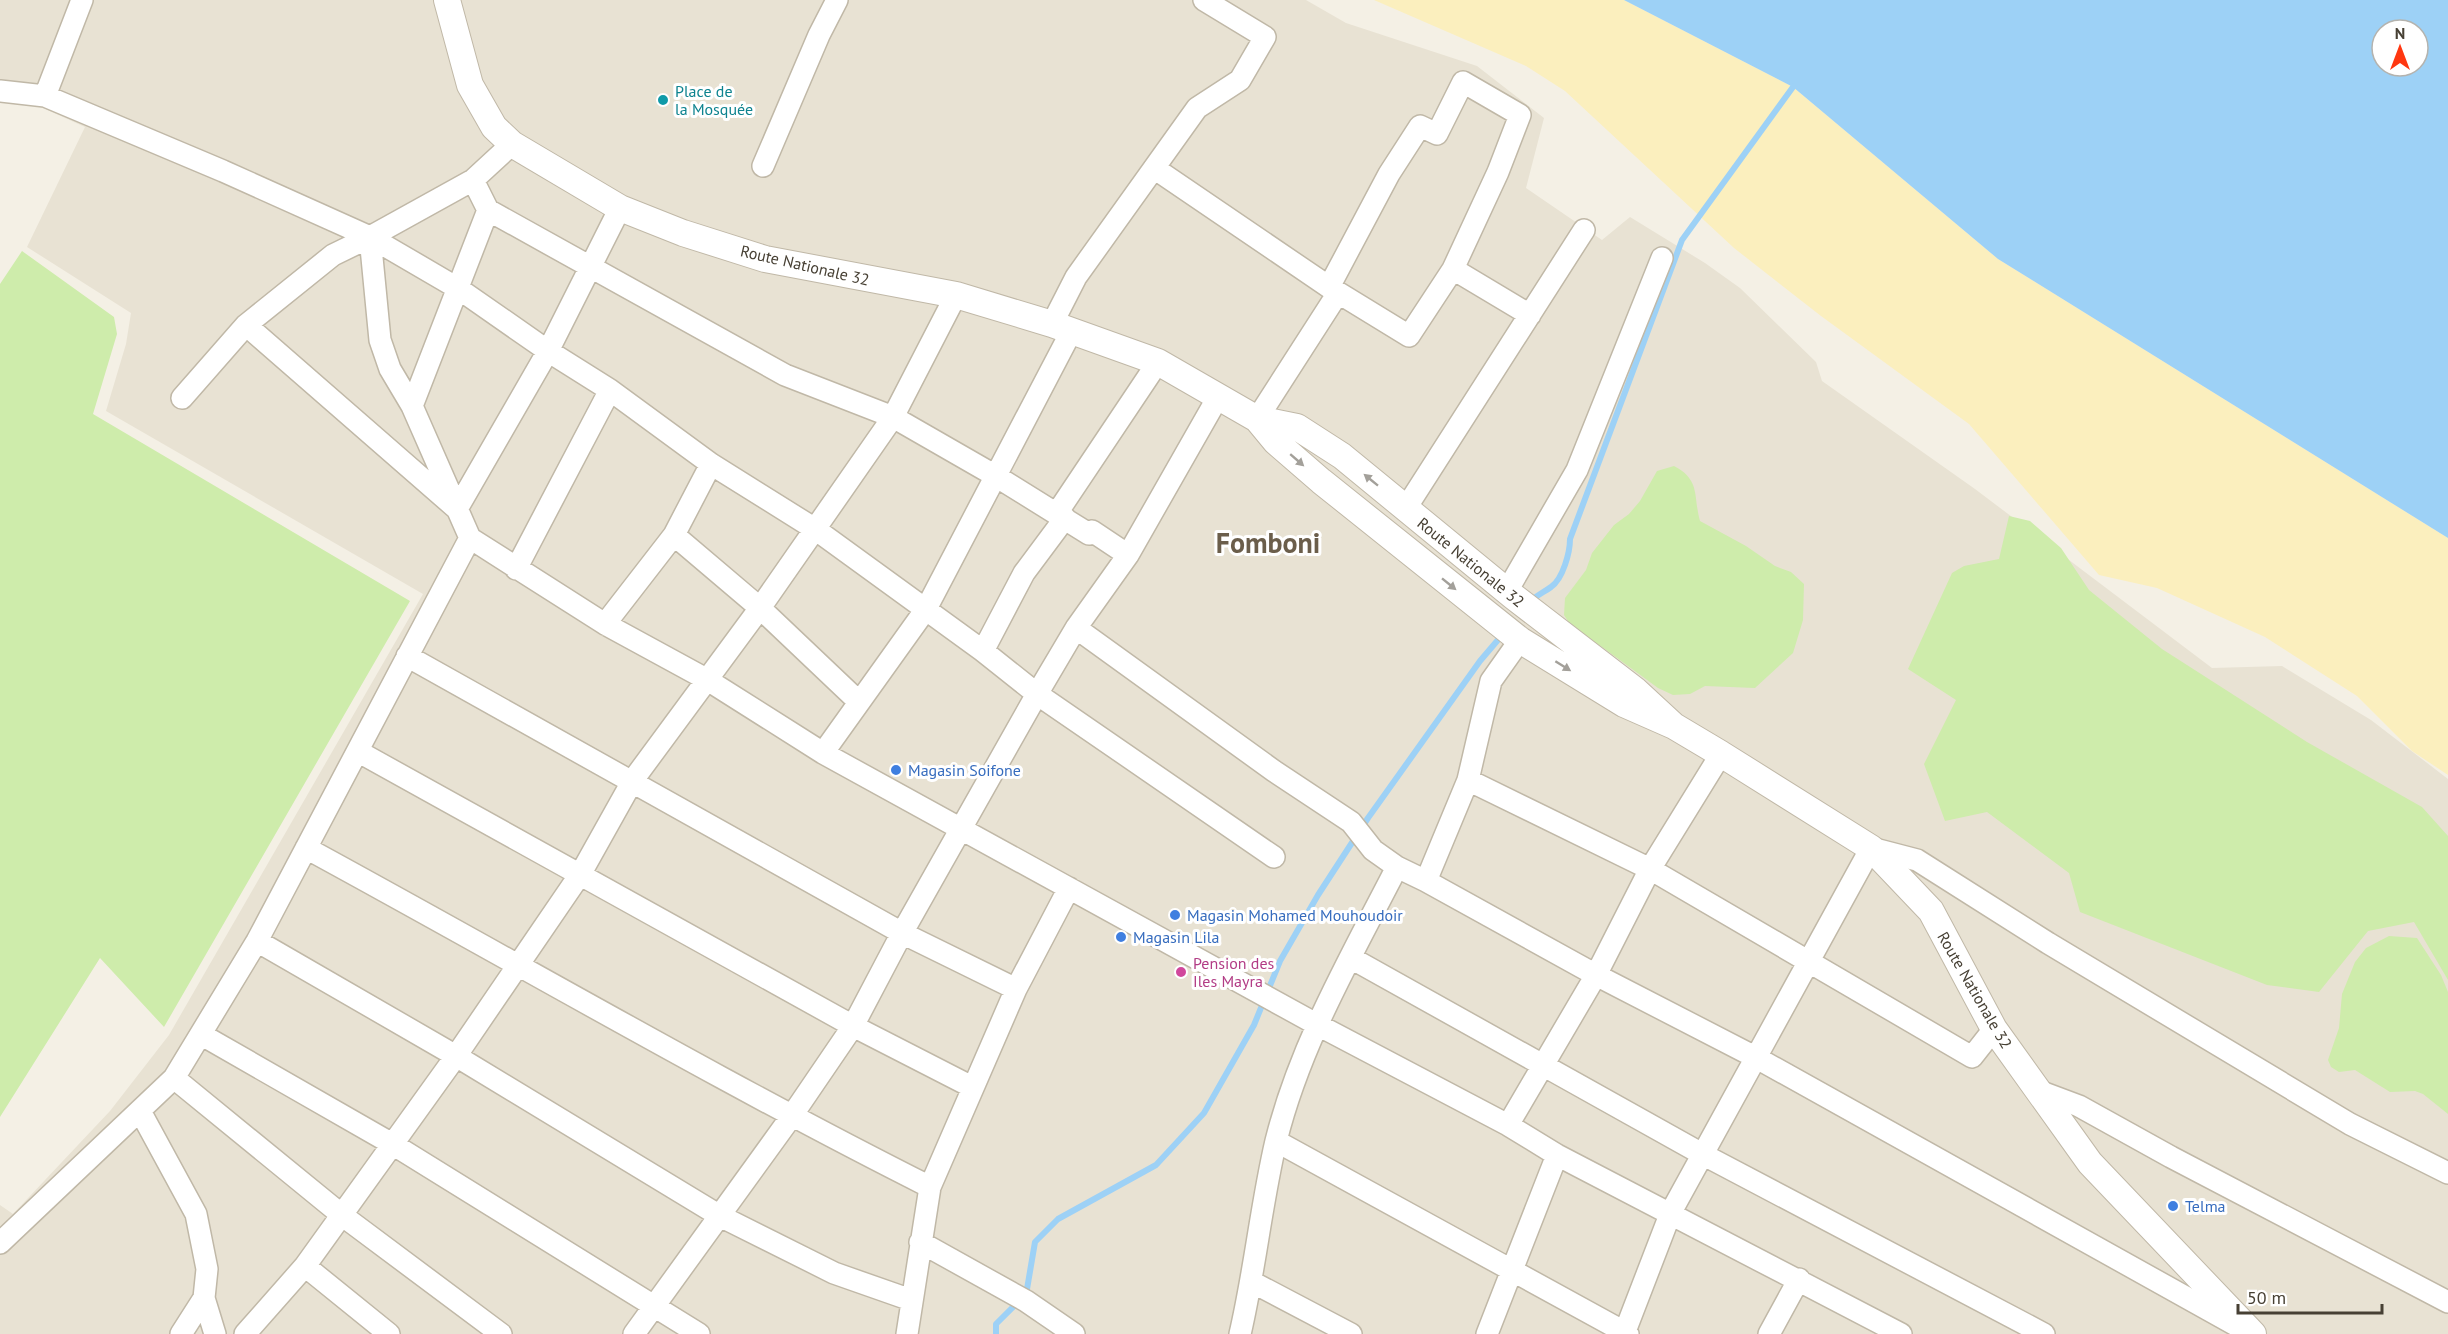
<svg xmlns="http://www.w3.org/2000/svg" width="2448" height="1334" font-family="'PT Sans',sans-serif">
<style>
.residential{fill:#e8e2d3}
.green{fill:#ceecab}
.sand{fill:#fbefbe}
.water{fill:#9dd1f6;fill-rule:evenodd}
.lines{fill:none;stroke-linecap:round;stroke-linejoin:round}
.stream{stroke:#9dd1f6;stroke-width:6}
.minor-casing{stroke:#c0b8a7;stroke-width:24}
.tertiary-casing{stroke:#c0b8a7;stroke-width:28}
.minor{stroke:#fff;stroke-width:21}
.tertiary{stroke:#fff;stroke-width:26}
.oneway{fill:#a3a09a}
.culture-dot{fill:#0f9aa8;stroke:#fff;stroke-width:2}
.shop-dot{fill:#3f7fe0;stroke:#fff;stroke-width:2}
.hotel-dot{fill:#d1479c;stroke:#fff;stroke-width:2}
.labels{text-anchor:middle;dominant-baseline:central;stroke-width:6;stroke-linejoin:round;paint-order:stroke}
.culture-label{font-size:16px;fill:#0d838f;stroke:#fff;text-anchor:start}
.street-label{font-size:16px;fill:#474034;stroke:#fff}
.shop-label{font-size:16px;fill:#366cbe;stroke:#fff;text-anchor:start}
.hotel-label{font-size:16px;fill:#b23c85;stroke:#fff;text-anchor:start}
.town-label{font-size:28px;font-weight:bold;fill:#6b5e4b;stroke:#fff}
</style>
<rect width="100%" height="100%" fill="#f4f0e5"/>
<!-- residential -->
<path class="residential" d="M0 0H1306L1346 23 1477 66 1544 118 1526 188 1602 240 1630 217 1705 263 1740 288 1816 362 1822 381 1975 489 2212 668 2282 666 2371 720 2448 779V1334H0V1205L13 1214 110 1111 169 1035 423 594 106 411 126 344 131 313 27 247 85 127 10 93H0Z"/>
<!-- green -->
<path class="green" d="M22 251 114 317 117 334 93 414 410 601 164 1027 100 958 0 1117V284Z
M1674 466C1701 480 1693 496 1700 521L1746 546 1775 566 1791 572 1804 584 1803 620 1793 653 1755 688 1705 686 1690 694 1673 695 1658 688 1602 647 1573 629 1564 615 1565 598 1586 570 1592 553 1614 525 1629 514 1640 501 1657 471Z
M2009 516 2030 521 2061 548 2089 590 2162 649 2307 742 2422 807 2448 836V980L2414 922 2368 931 2319 992 2267 985 2080 912 2069 873 1987 812 1945 821 1924 764 1956 700 1908 669 1952 573 1964 566 1999 559Z
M2389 936 2417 938 2441 975 2448 992V1114L2423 1094 2415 1091 2390 1092 2355 1070 2339 1072 2331 1067 2328 1060 2339 1028 2342 994 2355 962 2366 948Z"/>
<!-- sand -->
<path class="sand" d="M1374 0H1624L1793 87 1998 259 2448 538V775L2412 751 2357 696 2265 637 2157 588 2099 575 1969 424 1821 316 1734 248 1565 91 1526 66Z"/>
<!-- water -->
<path class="water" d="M1624 0H2448V538L1998 259 1793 87ZM2382 30H2418V66H2382Z"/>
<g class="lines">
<!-- stream -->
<path class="stream" d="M1531 601C1538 594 1543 593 1551 587 1563 579 1570 552 1570 539L1682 240 1793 87
M1026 1295 1035 1242 1058 1219 1156 1165 1204 1113 1254 1025 1280 961 1318 895 1368 818 1480 661 1503 634
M996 1334V1324L1018 1302"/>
<defs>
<path id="minor" d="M0 91 45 96 223 171 370 237 459 289 548 351 610 390 711 464 815 529 983 651 1037 694 1274 857
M45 96 82 0
M512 144 473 180 370 237 380 340 390 369 412 406 470 538 605 624 706 679 823 753 1316 1024 1508 1125 1557 1155 1901 1334
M763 166 819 35 837 0
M1154 168 1329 287 1409 336 1453 269 1498 172 1520 115 1463 82 1437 134 1420 126 1389 174 1329 287
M473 180 488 210 785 375 893 417 994 475 1089 534 1092 531 1128 555
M1453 269 1530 315
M1052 324 1076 277 1197 108 1240 80 1265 37 1204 0
M246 325 457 509 548 351 620 208
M182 398 246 325 333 255 370 237
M412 406 488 210
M1257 419 1338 293
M1406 508 1584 230
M1057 513 1158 362
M674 535 760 608 858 701
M516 569 610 390
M1507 591 1577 470 1662 258
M605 624 674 535 711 464
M1076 628 1274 771 1351 822 1373 850 1397 867
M983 651 1024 573 1065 518
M407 656 902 933 1016 989
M359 752 853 1026 972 1087
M823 753 926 609 1071 332
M1468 780 1650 869 1972 1057 1994 1029
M306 848C514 961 719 1081 930 1187
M1426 881 1596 975 1755 1057 2241 1328
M257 941 456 1056 720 1216 834 1273 911 1300
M1351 958 1702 1154 2044 1334
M202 1035 394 1145 699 1334
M174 1078 343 1216 501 1334
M2039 1091 2079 1106 2171 1157 2448 1302
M140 1111 196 1214 207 1269 204 1298 215 1334
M1508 1125 1596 975 1650 869 1721 754
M1276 1141 1628 1334
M920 1242 1026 1301 1074 1334
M0 1243 174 1078 257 941 470 538
M305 1266 389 1334
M1252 1282 1351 1334
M181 1334 204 1298
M245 1334 305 1266 456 1056 581 873 633 780 760 608 893 417 956 295
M634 1334 791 1117 853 1026 902 933 1037 694 1076 628 1128 555 1218 397
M907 1334 930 1187 1016 989 1069 888
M1240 1334C1255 1270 1261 1205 1276 1141 1300 1044 1352 955 1397 867L1426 881 1468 780 1491 681 1520 640
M1487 1334 1557 1155
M1624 1334 1671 1212 1871 848 1917 860 2048 943 2350 1124 2448 1173
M1769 1334 1799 1279"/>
<path id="tertiary" d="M447 0 470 85 494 127 512 144 620 208 683 233 765 259 956 295 1052 324 1158 362 1257 419 1297 427 1342 456 1514 597 1635 690 1674 726
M1257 419 1276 442 1321 481 1520 640 1624 704 1674 726 1721 754 1871 848 1931 911 1994 1029 2090 1163 2253 1334"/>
</defs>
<!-- minor casing -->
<use href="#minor" class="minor-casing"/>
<!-- tertiary casing -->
<use href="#tertiary" class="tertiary-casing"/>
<!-- minor -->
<use href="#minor" class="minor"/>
<!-- tertiary -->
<use href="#tertiary" class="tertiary"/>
</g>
<!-- one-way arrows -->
<defs><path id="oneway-solid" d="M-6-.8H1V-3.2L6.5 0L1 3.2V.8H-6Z" transform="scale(1.5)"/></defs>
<g class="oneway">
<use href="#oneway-solid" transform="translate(1297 460) rotate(41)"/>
<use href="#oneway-solid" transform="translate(1371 480) rotate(-141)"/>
<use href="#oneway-solid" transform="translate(1449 584) rotate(39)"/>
<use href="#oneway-solid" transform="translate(1563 666) rotate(32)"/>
</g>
<!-- markers -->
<circle class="culture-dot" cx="663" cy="100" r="6"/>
<g class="shop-dot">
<circle cx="896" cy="770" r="6"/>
<circle cx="1175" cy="915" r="6"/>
<circle cx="1121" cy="937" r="6"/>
<circle cx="2173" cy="1206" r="6"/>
</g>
<circle class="hotel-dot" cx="1181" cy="972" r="6"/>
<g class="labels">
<!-- culture labels -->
<g class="culture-label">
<text x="675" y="91">Place de<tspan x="675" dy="18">la Mosquée</tspan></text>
</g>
<!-- street labels -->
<g class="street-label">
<text transform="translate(805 265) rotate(13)">Route Nationale 32</text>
<text transform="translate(1471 562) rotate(39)">Route Nationale 32</text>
<text transform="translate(1975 990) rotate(60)">Route Nationale 32</text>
</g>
<!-- shop labels -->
<g class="shop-label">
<text x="908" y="770">Magasin Soifone</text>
<text x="1187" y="915">Magasin Mohamed Mouhoudoir</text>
<text x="1133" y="937">Magasin Lila</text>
<text x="2185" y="1206">Telma</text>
</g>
<!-- hotel labels -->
<g class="hotel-label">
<text x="1193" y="963">Pension des<tspan x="1193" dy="18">Iles Mayra</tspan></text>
</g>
<!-- town labels -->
<g class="town-label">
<text x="1268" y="542">Fomboni</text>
</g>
</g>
<!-- north arrow -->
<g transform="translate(2400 48)"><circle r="28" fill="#ffffff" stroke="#b5b3ae" stroke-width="1.5"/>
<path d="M0-4.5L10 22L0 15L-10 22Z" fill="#ff3711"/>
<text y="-9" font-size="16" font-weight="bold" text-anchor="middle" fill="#474034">N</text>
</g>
<!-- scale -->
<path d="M2238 1304v9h144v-9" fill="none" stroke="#474034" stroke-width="3"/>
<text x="2247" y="1304" font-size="18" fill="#474034" stroke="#ffffff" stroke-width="4.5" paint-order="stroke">50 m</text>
</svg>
